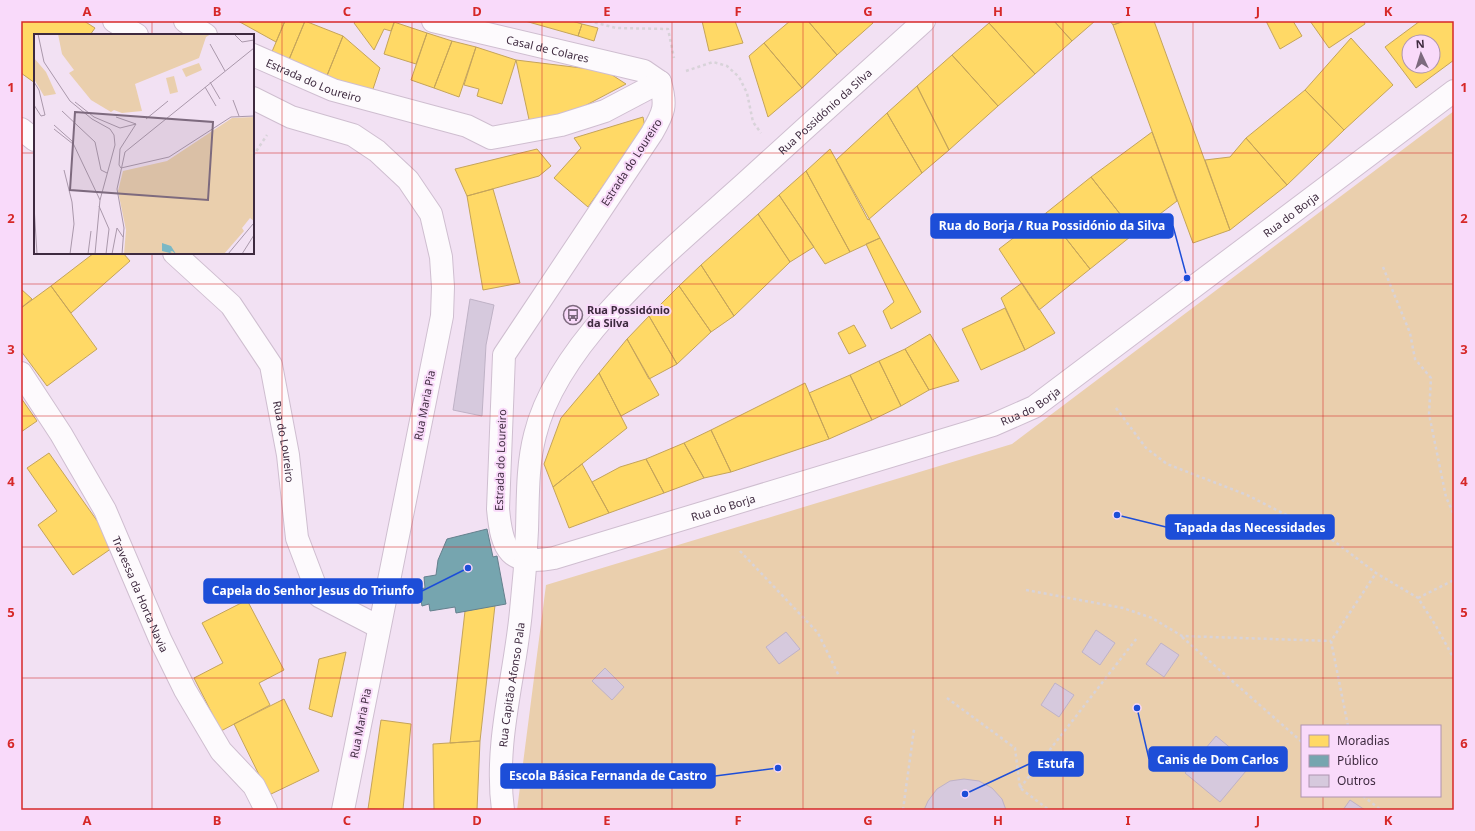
<svg xmlns="http://www.w3.org/2000/svg" width="1475" height="831" font-family="'Noto Sans',sans-serif">
<style>
.green{fill:#eacfad;fill-rule:evenodd}
.homes{fill:#ffd966;stroke:#c5a45a;fill-rule:evenodd}
.public{fill:#76a5af;stroke:#65808d}
.building{fill:#d6c9dd;stroke:#bfb2c6}
.lines{fill:none;stroke-linecap:round;stroke-linejoin:round}
.minor-casing{stroke:#cfbed0;stroke-width:24}
.path{stroke:#d8d3d9;stroke-width:2.5;stroke-dasharray:3 3;stroke-linecap:butt}
.minor{stroke:#fdfafd;stroke-width:22}
.grid{fill:none;stroke:#d62828;stroke-width:1;stroke-opacity:0.55}
.labels{text-anchor:middle;dominant-baseline:central;stroke-width:4;stroke-linejoin:round;paint-order:stroke}
.street-label{font-size:11px;fill:#3e2a3f;stroke:#f9dafa}
.poi-label{font-size:11px;font-weight:bold;fill:#3e2a3f;stroke:#f9dafa;text-anchor:start}
.inset-road{fill:none;stroke:#aa98ab;stroke-width:1}
.view{fill:#7d6a7e;fill-opacity:0.15;stroke:#7d6a7e;stroke-width:2}
.inset-edge{fill:none;stroke:#3e2a3f;stroke-width:2}
.leader{fill:none;stroke:#1d4ed8;stroke-width:1.5}
.callout-dot{fill:#1d4ed8;stroke:#f9dafa;stroke-width:1.5}
.callout{fill:#1d4ed8;stroke:#1d4ed8;stroke-width:1.5}
.callout-label{font-size:12px;text-anchor:middle;font-weight:bold;fill:#fff}
.neatline{fill:none;stroke:#d62828;stroke-width:1.5}
.grid-label{font-size:13px;text-anchor:middle;font-weight:bold;fill:#d62828}
</style>
<rect width="100%" height="100%" fill="#f2e1f3"/>
<!-- green -->
<path class="green" d="M1454 111V810H517L546 585 1012 444ZM1302 726H1440V796H1302Z"/>
<!-- homes -->
<path class="homes" d="M21 21H84L95 28 90 35H35V83L21 73Z
M238 21H285L276 42Z
M285 21H305L288 62 271 54Z
M305 21 343 36 326 78 288 62Z
M356 21H395L391 31 384 29 374 50 354 23Z
M525 21H572L582 24 578 36Z
M702 21H735L743 43 709 51Z
M790 21H808L837 55 802 88 764 43Z
M808 21H872L873 23 837 55Z
M991 21H1054L1072 41 1035 74 989 23Z
M1054 21H1095L1072 41Z
M1110 21H1124L1113 25Z
M1124 21H1154L1230 230 1193 243 1113 25Z
M1266 21H1293L1302 36 1280 49Z
M1310 21H1364L1365 24 1329 48Z
M1420 21H1454V60L1416 88 1385 47ZM1409 42H1433V66H1409Z
M394 22 427 33 416 64 384 54Z
M989 23 1035 74 998 106 952 55Z
M582 24 598 28 594 41 578 36Z
M427 33 452 41 434 88 411 80Z
M343 36 380 68 371 95 326 78Z
M1351 38 1393 85 1344 130 1305 90Z
M452 41 476 47 459 97 434 88Z
M764 43 802 88 768 117 749 56Z
M476 47 516 60 502 104 477 96 479 89 464 85Z
M952 55 998 106 949 150 917 86Z
M516 60 606 71 626 84 560 119 530 124Z
M917 86 949 150 922 173 887 113Z
M1305 90 1344 130 1287 185 1246 138Z
M887 113 922 173 868 220 836 160Z
M643 117 645 127 588 207 554 178 581 148 574 138Z
M1152 132 1177 201 1135 233 1091 177Z
M1246 138 1287 185 1230 230 1205 160 1230 157Z
M537 149 551 166 539 176 467 196 455 169Z
M830 149 880 238 850 252 806 171Z
M806 171 850 252 825 264 779 195Z
M1091 177 1135 233 1090 269 1046 213Z
M493 189 520 283 483 290 467 196Z
M779 195 814 247 790 262 758 214Z
M1046 213 1090 269 1039 310 999 249Z
M758 214 790 262 734 316 701 265Z
M880 238 921 312 891 329 883 311 894 302 866 244Z
M94 253H123L130 261 71 313 51 286Z
M701 265 734 316 711 332 679 286Z
M1022 283 1055 333 1025 350 1001 298Z
M51 286 97 349 47 386 21 351V308Z
M679 286 711 332 677 364 649 316Z
M21 289 32 299 21 308Z
M1005 308 1025 350 981 370 962 329Z
M649 316 677 364 649 379 627 339Z
M854 325 866 346 849 354 838 333Z
M930 334 959 381 929 390 905 349Z
M627 339 659 395 621 416 599 373Z
M905 349 929 390 901 406 879 361Z
M879 361 901 406 872 420 850 375Z
M599 373 627 428 553 487 544 464 561 418Z
M850 375 872 420 829 439 809 393Z
M805 383 829 439 731 472 711 430Z
M21 398 37 421 21 432Z
M711 430 731 472 704 478 684 443Z
M684 443 704 478 664 493 646 459Z
M49 453 115 546 73 575 38 525 57 511 27 468Z
M646 459 664 493 609 513 592 482 620 467Z
M582 464 609 513 569 528 553 487Z
M247 600 284 670 259 683 270 705 221 731 194 678 223 663 202 623Z
M495 605 480 741 450 743 465 611Z
M346 652 332 717 309 709 319 659Z
M284 699 319 771 269 795 234 724Z
M381 720 411 724 403 810 368 809Z
M480 741 477 810H434L433 744Z"/>
<!-- public -->
<path class="public" d="M487 529 493 557 497 556 506 604 456 613 455 607 430 611 429 604 422 606 419 589 425 588 424 577 436 575 438 560 447 539Z"/>
<!-- building -->
<path class="building" d="M470 299 494 305 486 345 482 416 453 410Z
M1096 630 1115 643 1100 665 1082 652Z
M786 632 800 649 779 664 766 647Z
M1161 643 1179 655 1164 677 1146 664Z
M605 668 624 687 612 700 592 681Z
M1055 683 1074 695 1059 717 1041 705Z
M1216 736 1251 765 1220 802 1185 773Z
M964 779 979 781 992 788 1002 799 1006 810H924L928 801 937 789 950 781Z
M1350 800 1365 810H1343Z"/>
<g class="lines">
<defs>
<g id="minor">
<path d="M114 21 137 35"/>
<path d="M185 21 206 35"/>
<path id="s1" d="M433 21 644 71 660 82"/>
<path id="s2" d="M253 55 333 90 467 126 491 138 561 125 605 111 660 82C667 106 664 112 652 133L504 355 498 509C502 551 509 566 554 558L993 425 1034 407 1454 91"/>
<path d="M253 98 291 117 353 135 377 151 408 180 431 214 441 257 443 287 442 316 343 810"/>
<path d="M21 129 35 140"/>
<path id="s3" d="M174 253 231 305 271 365 288 455 297 538 319 596 379 627"/>
<path id="s4" d="M21 373 61 434 105 510 160 639 185 690 221 751 254 786 266 810"/>
<path id="s5" d="M503 810C494 743 515 677 521 611 524 584 526 557 527 530 528 498 527 466 535 435 558 340 673 248 743 185 803 130 864 75 924 21"/>
</g>
</defs>
<!-- minor casing -->
<use href="#minor" class="minor-casing"/>
<!-- path -->
<path class="path" d="M589 21 616 28 668 29 674 58
M686 71 713 62 727 66 739 77 747 93 753 122 761 133
M253 156 267 135
M1383 267 1410 333 1415 359 1431 378 1429 414 1446 497 1454 515
M1116 408 1146 448 1167 464 1247 495 1326 535 1376 573 1418 598 1436 626 1454 659
M740 551 818 633 839 676
M1026 590 1123 608 1152 618 1182 636 1331 641
M1418 598 1454 580
M1182 637 1302 742
M947 698 1015 748 1020 788 1049 810
M1348 726 1331 641 1376 573
M1020 788 1137 638
M1363 796 1381 810
M903 810 914 729"/>
<!-- minor -->
<use href="#minor" class="minor"/>
</g>
<!-- grid -->
<path class="grid" d="M152 21V35M282 21V810M412 21V810M542 21V810M672 21V810M803 21V810M933 21V810M1063 21V810M1193 21V810M1323 21V726M21 153H35M253 153H1454M152 253V810M21 284H1454M21 416H1454M21 547H1454M21 678H1454M1323 796V810"/>
<!-- icons -->
<defs>
<symbol id="bus-ring" viewBox="-11 -11 22 22"><circle r="9.5" fill="#f9dafa" stroke="#7d6a7e" stroke-width="1.5"/><path d="M-5-6H5V4H4V6H2V4H-2V6H-4V4H-5ZM-3.5-4V0h7V-4ZM-3.5 1.2v1.5H-2V1.2ZM2 1.2v1.5H3.5V1.2Z" fill="#7d6a7e"/></symbol>
</defs>
<g fill-rule="evenodd">
<use href="#bus-ring" x="562" y="304" width="22" height="22"/>
</g>
<g class="labels">
<!-- street labels -->
<g class="street-label">
<text stroke="none"><textPath href="#s1" startOffset="118">Casal de Colares</textPath></text>
<text stroke="none"><textPath href="#s2" startOffset="66">Estrada do Loureiro</textPath></text>
<text stroke="none"><textPath href="#s5" startOffset="817">Rua Possidónio da Silva</textPath></text>
<text transform="translate(631 162) rotate(-57)">Estrada do Loureiro</text>
<text stroke="none"><textPath href="#s2" startOffset="1823">Rua do Borja</textPath></text>
<text stroke="none"><textPath href="#s2" startOffset="1499">Rua do Borja</textPath></text>
<text transform="translate(424 405) rotate(-79)">Rua Maria Pia</text>
<text stroke="none"><textPath href="#s3" startOffset="227">Rua do Loureiro</textPath></text>
<text transform="translate(500 460) rotate(-88)">Estrada do Loureiro</text>
<text stroke="none"><textPath href="#s2" startOffset="1175">Rua do Borja</textPath></text>
<text stroke="none"><textPath href="#s4" startOffset="252">Travessa da Horta Navia</textPath></text>
<text stroke="none"><textPath href="#s5" startOffset="126">Rua Capitão Afonso Pala</textPath></text>
<text transform="translate(360 723) rotate(-79)">Rua Maria Pia</text>
</g>
<!-- poi labels -->
<g class="poi-label">
<text x="587" y="309">Rua Possidónio<tspan x="587" dy="13">da Silva</tspan></text>
</g>
</g>
<!-- overview -->
<g transform="translate(34 34)">
<rect width="220" height="220" fill="#f2e1f3"/>
<path d="M24 0H177L172 3 165 24 101 50 108 77 88 79 80 76 77 78 57 66 35 39 40 36 28 20ZM0 24 12 38 22 60 10 62 0 45ZM165 29 168 36 152 43 148 35ZM140 42 144 58 136 60 132 44ZM220 83V187L216 184 208 194 210 197 190 220H90L92 196 84 157 89 137 133 127 198 84Z" fill="#eacfad"/>
<path d="M128 209 137 212 142 220 138 217 136 218 140 220 128 217Z" fill="#7bb8c5"/>
<path class="inset-road" d="M4 0 10 28 36 67 58 85 76 95 80 101 81 111 66 166 61 220M200 0 208 8 220 6M176 10 191 37M0 48 5 56 11 81 7 82 0 71M176 48 186 65M171 53 182 72M199 66 205 82M41 68 60 83 86 94 102 90 86 115 85 131 87 134M28 77 61 108 67 136 73 139M82 83 102 90M112 85 134 67M20 91 38 107 66 166M20 95 39 110M87 134 135 123 197 83 220 82M30 136 38 168 40 190 36 220M0 172 3 220M65 172 75 195 72 220M54 220 57 197M78 220 83 194 89 203M88 220 90 194 83 155 91 118 220 14M194 220 219 190M208 220 220 201"/>
<path class="view" d="M41 78 179 88 174 166 36 156Z"/>
<rect width="220" height="220" class="inset-edge"/>
</g>
<!-- callouts -->
<path class="leader" d="M1187 278L1173 226M1117 515L1166 527M468 568L422 591M1137 708L1149 759M965 794L1029 764M778 768L715 776"/>
<g class="callout-dot">
<circle cx="1187" cy="278" r="4"/>
<circle cx="1117" cy="515" r="4"/>
<circle cx="468" cy="568" r="4"/>
<circle cx="1137" cy="708" r="4"/>
<circle cx="965" cy="794" r="4"/>
<circle cx="778" cy="768" r="4"/>
</g>
<g class="callout">
<rect x="931" y="214" width="242" height="24" rx="4"/>
<rect x="1166" y="515" width="168" height="24" rx="4"/>
<rect x="204" y="579" width="218" height="24" rx="4"/>
<rect x="1149" y="747" width="138" height="24" rx="4"/>
<rect x="1029" y="752" width="54" height="24" rx="4"/>
<rect x="501" y="764" width="214" height="24" rx="4"/>
</g>
<g class="callout-label">
<text x="1052" y="230">Rua do Borja / Rua Possidónio da Silva</text>
<text x="1250" y="532">Tapada das Necessidades</text>
<text x="313" y="595">Capela do Senhor Jesus do Triunfo</text>
<text x="1218" y="764">Canis de Dom Carlos</text>
<text x="1056" y="768">Estufa</text>
<text x="608" y="780">Escola Básica Fernanda de Castro</text>
</g>
<!-- border -->
<rect width="1475" height="831" fill="none" stroke="#f9dafa" stroke-width="44"/>
<!-- legend -->
<rect x="1301" y="725" width="140" height="72" fill="#f9dafa" stroke="#ae94af"/>
<rect x="1309" y="735" width="20" height="12" fill="#ffd966" stroke="#ae94af"/>
<text x="1337" y="745" font-size="12" fill="#3e2a3f">Moradias</text>
<rect x="1309" y="755" width="20" height="12" fill="#76a5af" stroke="#ae94af"/>
<text x="1337" y="765" font-size="12" fill="#3e2a3f">Público</text>
<rect x="1309" y="775" width="20" height="12" fill="#d6c9dd" stroke="#ae94af"/>
<text x="1337" y="785" font-size="12" fill="#3e2a3f">Outros</text>
<!-- north arrow -->
<g transform="translate(1421 54) rotate(356)"><circle r="19" fill="#f9dafa" stroke="#ae94af"/>
<path d="M0-3L7 15L0 10L-7 15Z" fill="#7d6a7e"/>
<text y="-6" font-size="11" font-weight="bold" text-anchor="middle" fill="#3e2a3f">N</text>
</g>
<rect x="22" y="22" width="1431" height="787" class="neatline"/>
<g class="grid-label">
<text x="87" y="16">A</text>
<text x="217" y="16">B</text>
<text x="347" y="16">C</text>
<text x="477" y="16">D</text>
<text x="607" y="16">E</text>
<text x="738" y="16">F</text>
<text x="868" y="16">G</text>
<text x="998" y="16">H</text>
<text x="1128" y="16">I</text>
<text x="1258" y="16">J</text>
<text x="1388" y="16">K</text>
<text x="11" y="92">1</text>
<text x="1464" y="92">1</text>
<text x="11" y="223">2</text>
<text x="1464" y="223">2</text>
<text x="11" y="354">3</text>
<text x="1464" y="354">3</text>
<text x="11" y="486">4</text>
<text x="1464" y="486">4</text>
<text x="11" y="617">5</text>
<text x="1464" y="617">5</text>
<text x="11" y="748">6</text>
<text x="1464" y="748">6</text>
<text x="87" y="825">A</text>
<text x="217" y="825">B</text>
<text x="347" y="825">C</text>
<text x="477" y="825">D</text>
<text x="607" y="825">E</text>
<text x="738" y="825">F</text>
<text x="868" y="825">G</text>
<text x="998" y="825">H</text>
<text x="1128" y="825">I</text>
<text x="1258" y="825">J</text>
<text x="1388" y="825">K</text>
</g>
</svg>
